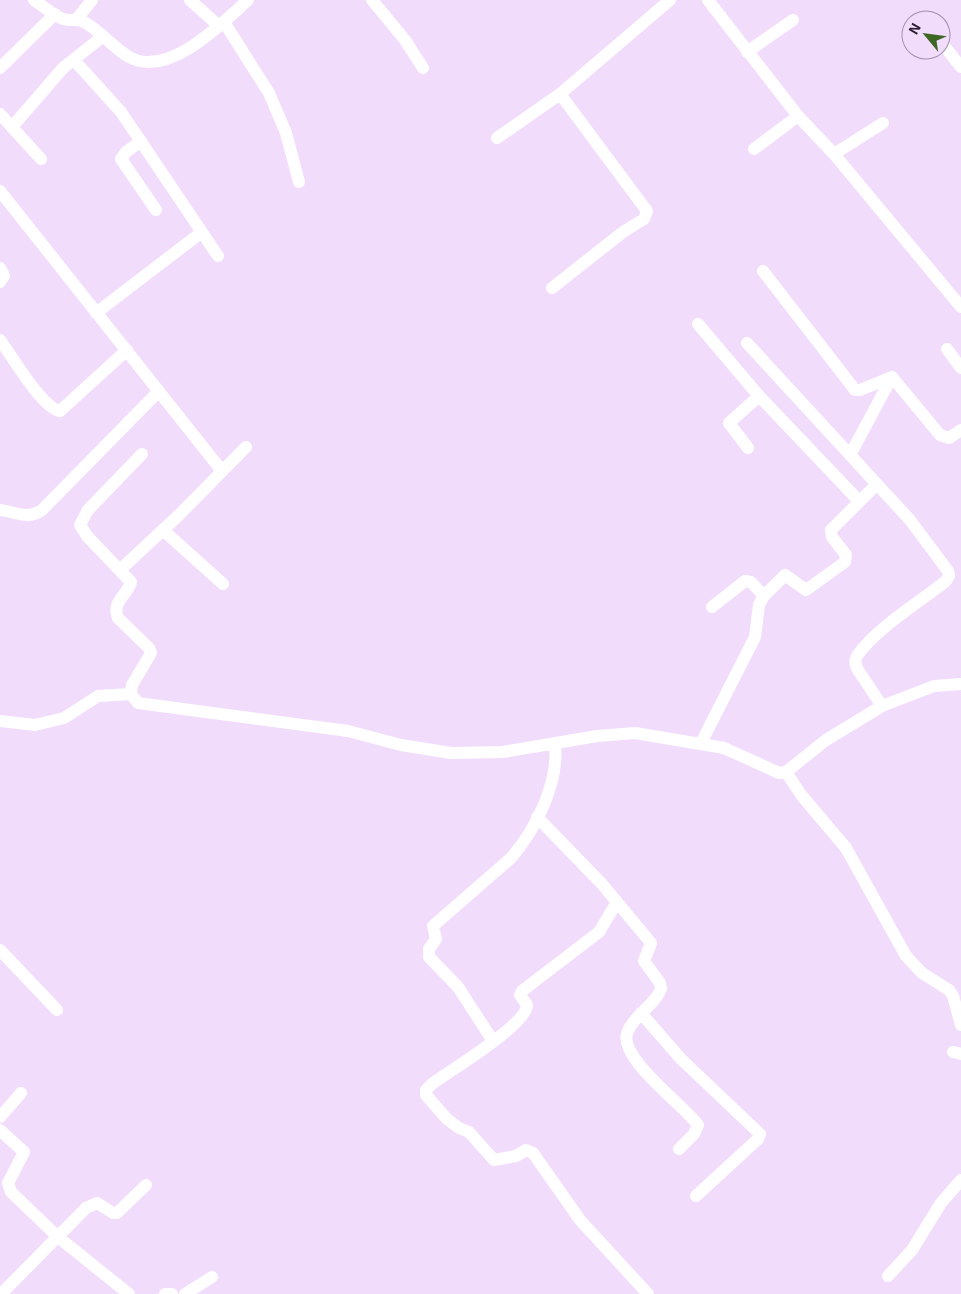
<svg xmlns="http://www.w3.org/2000/svg" width="961" height="1294" font-family="'Exo 2',sans-serif">
<style>
.lines{fill:none;stroke-linecap:round;stroke-linejoin:round}
.minor{stroke:#fff;stroke-width:12}
</style>
<rect width="100%" height="100%" fill="#f2dcfc"/>
<g class="lines">
<!-- minor -->
<path class="minor" d="M34 0C43 6 53 15 63 19 69 21 76 19 82 21 100 29 113 49 131 58 170 77 221 24 248 0
M190 0 219 26
M372 0 405 40 423 68
M708 0 798 116 834 154 961 307
M925 17 927 20
M76 20 92 0
M224 22 269 93 286 133 299 182
M941 42 961 67
M747 52 793 20
M74 60 121 112 218 256
M0 68 55 14
M0 114 41 159
M12 127 63 68 102 37
M497 138 560 94 670 0
M141 141 126 152 121 159 156 210
M754 149 798 116
M834 154 883 123
M0 191 222 471
M0 268 4 276 0 282
M763 271 855 390H860L892 377 940 435 949 438 961 430
M552 288 623 232 644 219 647 211 560 94
M96 313 202 232
M698 324 759 396 859 501
M0 340C12 356 42 408 60 411L127 350
M747 343 910 520 948 571 949 576 946 581C921 601 874 630 857 656 854 661 855 665 858 670L882 706 934 686 961 684
M947 349 961 368
M748 448 729 423 759 396
M142 454 88 510 80 525 87 536 131 582C127 596 111 602 118 618L149 648 151 653 132 685 131 694 138 703 348 731 401 745 451 753 503 752 597 736 635 733 724 748 779 773 786 772 826 740 882 706
M850 455 887 386 889 378
M0 510C16 512 28 520 42 510L158 392
M163 530 223 584
M121 569 179 515 246 447
M712 607 745 581 751 582 764 596
M0 721 35 725 64 718 98 696 131 694
M701 743 755 637 759 605 763 597 785 575 806 590 845 562 846 555 832 537 831 530 877 484
M786 772 802 796 846 848 906 956 922 973 949 990 953 996 961 1025
M537 817 602 884 651 943 644 961 660 983 661 989C655 1005 635 1014 628 1031 615 1056 683 1104 698 1125L694 1134 679 1149
M617 902 599 932 522 991 520 995 527 1005C527 1025 449 1071 432 1084L426 1090V1095L447 1119 459 1128 469 1132 494 1160 516 1156 526 1150 533 1153 580 1220 648 1294
M0 950 57 1010
M641 1013 681 1059 760 1134 758 1139 696 1196
M493 1041 458 987 429 957V949L436 939 433 926 511 858C536 829 559 783 555 744
M953 1052 961 1054
M0 1117 21 1093
M0 1130 24 1152 8 1183 11 1192 58 1237 129 1294
M888 1276 912 1250 941 1203 961 1180
M1 1294 86 1208 97 1203 113 1213H117L146 1185
M165 1294H172
M185 1294 212 1277"/>
</g>
<!-- north arrow -->
<g transform="translate(926 35) rotate(299)"><circle r="24" fill="#f2dcfc" stroke="#a290aa"/>
<path d="M0-4L9 19L0 12L-9 19Z" fill="#3e6724"/>
<text y="-8" font-size="14" font-weight="bold" text-anchor="middle" fill="#2a1d30">N</text>
</g>
</svg>
